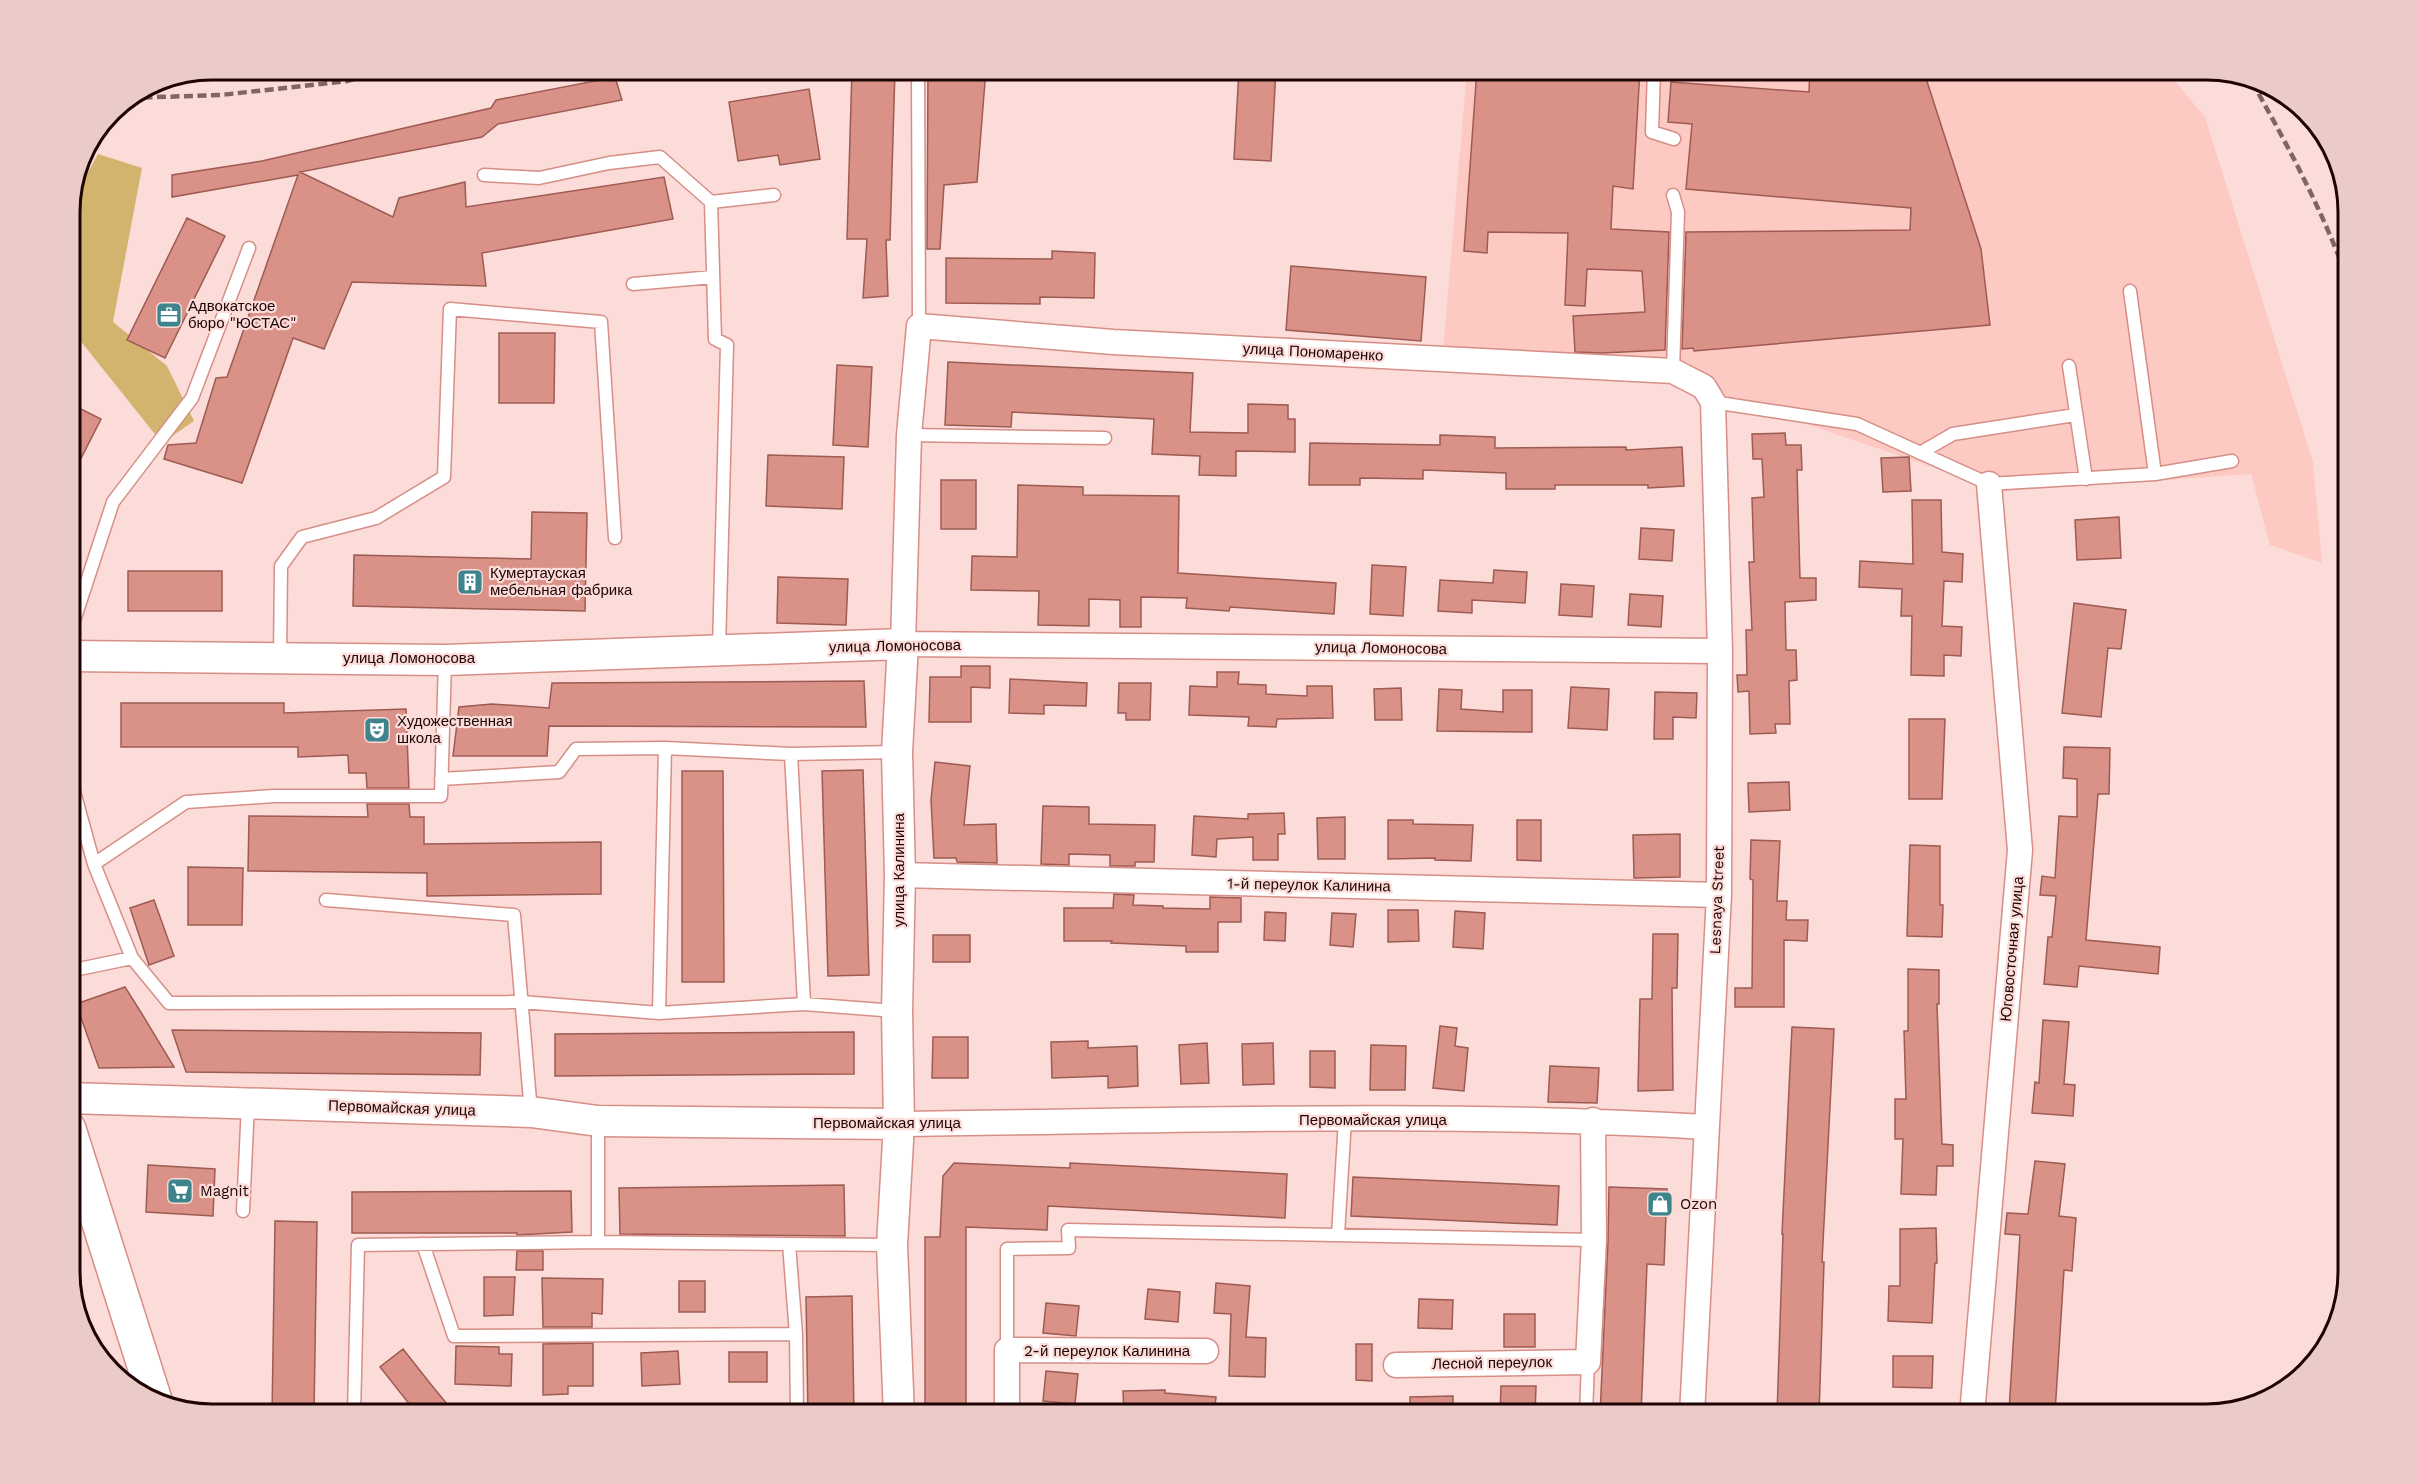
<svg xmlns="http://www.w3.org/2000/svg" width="2417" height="1484" font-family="'Work Sans',sans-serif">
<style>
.built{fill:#fdcac3}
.green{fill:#d2b46e}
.building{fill:#d99188;stroke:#9e5b53;stroke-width:1.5}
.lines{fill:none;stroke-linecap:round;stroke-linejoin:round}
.service-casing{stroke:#d68e86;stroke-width:15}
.minor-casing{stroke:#d68e86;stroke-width:27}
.tertiary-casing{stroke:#d68e86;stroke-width:33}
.secondary-casing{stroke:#d68e86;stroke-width:36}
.service{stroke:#fff;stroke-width:12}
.minor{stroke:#fff;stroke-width:24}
.tertiary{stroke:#fff;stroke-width:30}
.secondary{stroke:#fff;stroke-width:33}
.rail{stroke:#816562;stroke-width:4.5;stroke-dasharray:9 4.5;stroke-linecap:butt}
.labels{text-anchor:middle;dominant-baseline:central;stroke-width:4.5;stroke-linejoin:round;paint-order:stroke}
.poi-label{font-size:15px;fill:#1e0504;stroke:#fcdcd8;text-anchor:start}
.street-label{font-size:15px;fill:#1e0504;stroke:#fcdcd8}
.rim{fill:none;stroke:#1e0504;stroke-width:3}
</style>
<rect width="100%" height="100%" fill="#fcdcd8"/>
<!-- built -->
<path class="built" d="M1467 69H2165L2205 117 2313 462 2322 563 2270 545 2251 474 2003 491 1735 400 1667 368 1443 352Z"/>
<!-- green -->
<path class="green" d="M98 154 142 168 113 322 167 366 194 421 162 443 75 334 69 331V207Z"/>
<!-- building -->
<path class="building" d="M852 69H895L890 240H886L888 296 863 298 867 239H847Z
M928 69H986L977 182 944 185 940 249H927Z
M1239 69H1276L1271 161 1234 159Z
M1477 69H1640L1633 189 1613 186 1611 229 1669 232 1665 350 1602 353 1575 352 1573 316 1645 312 1642 271 1587 269 1585 306 1565 305 1568 233 1488 232 1487 253 1464 251Z
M1810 69H1923L1981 249 1990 325 1694 351 1693 348 1682 349 1686 232 1910 230 1911 208 1686 189 1692 124 1668 122 1671 82 1809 92Z
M615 77 622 100 498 124 482 137 300 172 393 217 399 198 465 182 466 207 664 177 673 219 482 253 486 286 352 282 324 349 293 338 242 483 164 459 168 445 196 443 216 378 227 377 298 175 172 197V175L262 161 491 108 496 100Z
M809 89 820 159 780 165 778 155 738 161 729 102Z
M187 218 225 236 165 358 127 340Z
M1052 251 1095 253 1094 298 1040 297V304L946 303V258L1052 259Z
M1291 266 1426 277 1421 341 1286 330Z
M499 333H555L554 403H499Z
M948 362 1193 373 1190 432 1248 433V404L1288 405V419H1295V452L1236 451V476L1199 475 1200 456 1152 454 1154 419 1012 412 1011 427 945 425Z
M837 365 872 367 868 447 833 445Z
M69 403 101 419 69 482Z
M1785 433 1786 445H1801L1802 470H1797L1800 578H1816V600L1785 602 1786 650H1796L1797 680 1789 681 1790 724H1775L1776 733 1750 734 1749 691 1738 692 1737 675H1747L1746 630H1752L1749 562H1754L1752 498 1764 497 1762 459H1753L1752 434Z
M1440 435 1495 437V448L1626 447V450L1682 447 1684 486 1648 488V485H1555V489H1506V473L1423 470V479L1360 478V485H1309L1310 443 1440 445Z
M768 455 844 457 842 509 766 506Z
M1909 457 1911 491 1883 492 1881 458Z
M941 480H976V529H941Z
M1018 485 1083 487V495L1179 496 1178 573 1336 583 1334 614 1230 607 1229 611 1186 608 1187 598 1141 597V627H1120V600L1089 599V626L1038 625 1039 591 971 590 972 556 1017 557Z
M1912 500H1941L1942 552 1963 554 1962 582 1944 581 1942 626 1962 627 1961 656 1944 655V676L1911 675 1912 616H1901L1902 589 1859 587 1860 561 1913 564Z
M532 512 587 513 585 611 353 606 354 555 531 559Z
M2119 517 2121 558 2077 560 2075 520Z
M1641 528 1674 530 1672 561 1639 559Z
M1372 565 1406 567 1403 616 1370 614Z
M1494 570 1527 572 1525 603 1472 600V613L1438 611 1440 580 1493 583Z
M128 571H222V611H128Z
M778 577 848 579 846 625 777 623Z
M1561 584 1594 586 1592 617 1559 615Z
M1630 594 1663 596 1661 627 1628 625Z
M2074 603 2126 610 2121 649 2108 648 2101 717 2062 713Z
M961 666H990V688L971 687V722H929L930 677H961Z
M1217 672H1239L1238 684 1266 685V694L1307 696V686H1332L1333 718 1277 719 1276 727 1248 726 1249 717 1189 715 1190 686 1217 687Z
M1010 679 1087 683 1086 706 1044 705V714L1009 713Z
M864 681 866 727 549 726 547 756H453L459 707 492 704 549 708 552 683Z
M1119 683H1151L1150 720H1126V713H1118Z
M1571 687 1609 689 1607 730 1568 728Z
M1401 688 1402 720H1375L1374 689Z
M1439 689 1462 690 1461 709 1503 712V690H1532V732L1437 731Z
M1655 692 1697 693 1696 718 1673 717V739H1654Z
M121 703H284V713L406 709 409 788H367L366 773H349L348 755 298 757V747H121Z
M1909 719H1945L1942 799H1909Z
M2064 747 2110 748 2109 794H2098L2086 940 2160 947 2158 974 2079 966 2077 987 2044 984 2048 937H2052L2056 896 2040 895 2042 876 2055 878 2059 816 2077 817V779L2063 778Z
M935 762 970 766 964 825 996 824 997 863 957 862 956 858H934L931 800Z
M863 770 869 975 828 976 822 771Z
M682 771H723L724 982H682Z
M1789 782 1790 810 1749 812 1748 783Z
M367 804H409L410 817H424V844L601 842V894L427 896V873L248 871 249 816 368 817Z
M1043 806 1089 807V824L1155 825 1154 862H1135V866H1110V855L1069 854V865L1041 864Z
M1284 813 1285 834H1278V860H1253V837L1217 839 1216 857 1192 855 1194 816 1248 819V814Z
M1345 817V859H1318L1317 818Z
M1388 820H1413V824L1473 825 1471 861 1435 860V858L1388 859Z
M1517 820H1541V861L1517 860Z
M1680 834V877L1634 878 1633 835Z
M1751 840 1780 841 1777 901H1787L1786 920H1808L1807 941 1784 940V1007H1735V988H1752L1753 880 1750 879Z
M1910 845 1940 846V905H1943L1942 937 1907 936Z
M188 867 243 868 242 925H188Z
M1114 894 1134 895 1133 905 1163 906V908L1210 909V897L1241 898V922H1218V952H1186V946L1111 943 1112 941H1064V908H1113Z
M154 900 174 956 149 965 130 908Z
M1388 910H1418L1419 941 1388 942Z
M1455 911 1485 913 1483 949 1453 947Z
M1265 912 1286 913 1285 941 1264 940Z
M1332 913 1356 914 1353 947 1330 945Z
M1653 934H1678L1677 988H1672L1673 1090 1638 1091 1640 999H1652Z
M933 935H970V962H933Z
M1908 969 1939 970V1004H1937L1942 1144 1953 1145V1166H1937L1936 1195 1901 1194 1903 1139H1895V1099H1906L1904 1031H1908Z
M125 987 142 1014 174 1067 99 1068 76 1004Z
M2043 1020 2069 1022 2064 1084 2075 1085 2073 1116 2032 1113 2035 1082 2039 1083Z
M1440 1026 1457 1028 1455 1046 1468 1048 1464 1091 1433 1088Z
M1792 1027 1834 1029 1822 1262H1824L1819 1415H1777L1783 1234H1782Z
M172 1030 481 1033 480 1075 186 1072Z
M854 1032V1074L555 1076V1034Z
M933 1037H968V1078H932Z
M1088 1041V1048L1137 1046 1138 1086 1108 1088V1076L1052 1078 1051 1042Z
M1207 1043 1209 1083 1181 1084 1179 1045Z
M1273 1043 1274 1084 1243 1085 1242 1044Z
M1371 1045 1406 1046 1405 1090H1370Z
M1310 1051H1335V1088L1310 1087Z
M1550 1066 1599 1068 1597 1103 1548 1102Z
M2035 1161 2065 1164 2059 1216 2076 1218 2072 1271 2064 1270 2055 1413 2009 1411 2020 1235 2005 1234 2007 1213 2028 1214Z
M954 1163 1070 1168V1163L1287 1174 1285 1218 1048 1206 1047 1230 966 1227V1415H925V1237H940L943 1176Z
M148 1165 215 1169 213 1216 146 1212Z
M1353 1177 1559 1186 1557 1225 1351 1216Z
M844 1185 845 1236 620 1234 619 1188Z
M1609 1187 1667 1189 1664 1265 1647 1264 1641 1415H1600L1608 1241Z
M571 1191 572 1232 517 1235V1233H352V1192Z
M275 1221 317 1222 314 1415H272Z
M1936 1228 1937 1263H1935L1932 1323 1888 1321 1889 1286H1900V1229Z
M517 1251H543V1270H516Z
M484 1277H515L513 1315 484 1316Z
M542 1278 603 1279 602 1314 592 1313V1327H543Z
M679 1281H705V1312H679Z
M1216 1283 1250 1286 1246 1337 1266 1338 1265 1377 1229 1376 1231 1314 1214 1313Z
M1148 1289 1180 1292 1178 1322 1145 1319Z
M852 1296 854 1415H808L806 1297Z
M1419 1299 1453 1300 1452 1329 1418 1328Z
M1046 1303 1079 1306 1076 1336 1043 1333Z
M1504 1314H1535V1347H1504Z
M593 1343V1386H568V1394L543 1395V1344Z
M1356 1344H1372V1381L1356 1380Z
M456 1346 499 1347V1354H512L511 1386 455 1384Z
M403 1349 429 1382 456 1415H418L380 1367Z
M678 1351 680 1384 642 1386 641 1353Z
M729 1352H767V1382H729Z
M1893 1356H1933L1932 1388 1893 1387Z
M1046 1371 1078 1374 1075 1404 1043 1401Z
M1501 1386H1536L1535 1415H1500Z
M1165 1390V1393L1216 1397 1214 1415H1124L1123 1391Z
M1453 1396V1415H1410V1397Z"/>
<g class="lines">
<defs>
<path id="service" d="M918 69 919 326
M1654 69 1652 132 1674 139
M484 175 539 178 609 163 660 157 711 202
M1673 195 1678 212 1673 371
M633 284 713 277
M2130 291 2155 474
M2069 366 2086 479
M1713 402 1857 424 1989 484 2155 474 2232 461
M909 435 1105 438
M1920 453 1953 434 2075 415
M69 636 113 502 192 398 249 248
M719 649 727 345 715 339 711 202 774 195
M280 658 281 566 302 537 376 518 444 477 450 309 601 322 615 538
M69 752 73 788 94 864
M791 754 804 1004
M441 779 559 772 576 749 665 748 791 754 896 752
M326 900 514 915 531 1112
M132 958 94 864 186 802 274 796H441L445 661
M69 971 132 958 169 1003 522 1002 659 1013 804 1004 896 1011
M659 1013 665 748
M243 1211 248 1104
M1338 1235 1345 1119
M598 1242V1121
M423 1244 454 1336 796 1334
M789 1244 796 1334 797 1415
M1007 1350V1249L1069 1248 1068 1230 1594 1240
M354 1415 358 1245 598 1242 891 1245
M1586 1415 1588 1362"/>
<path id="minor" d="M900 875 1719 895
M899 1124C1167 1121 1437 1111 1706 1127
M1396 1365 1588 1362 1594 1240 1593 1120
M1007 1415V1350L1206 1351
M1692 1415 1719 895 1720 651 1713 402 1704 387 1673 371 1113 342 919 326 909 435 903 644 1720 651
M1972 1415 2020 850 1989 484"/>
<path id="tertiary" d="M69 656 445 660 903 644 897 752 900 875 897 1011 899 1124 892 1245 899 1415
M69 1098 531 1112 598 1121 899 1124"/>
<path id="secondary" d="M69 1129 155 1400"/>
</defs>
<!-- service casing -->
<use href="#service" class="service-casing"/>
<!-- minor casing -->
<use href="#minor" class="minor-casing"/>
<!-- tertiary casing -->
<use href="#tertiary" class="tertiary-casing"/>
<!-- secondary casing -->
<use href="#secondary" class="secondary-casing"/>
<!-- service -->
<use href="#service" class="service"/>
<!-- minor -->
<use href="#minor" class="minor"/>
<!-- tertiary -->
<use href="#tertiary" class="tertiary"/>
<!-- secondary -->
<use href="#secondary" class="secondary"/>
<!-- rail -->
<path class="rail" d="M2252 82C2288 146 2323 211 2348 281
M130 98 221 95 347 81 393 69"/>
</g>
<!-- icons -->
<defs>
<symbol id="office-square" viewBox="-11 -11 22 22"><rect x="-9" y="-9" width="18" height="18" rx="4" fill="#3d848d" stroke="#fcdcd8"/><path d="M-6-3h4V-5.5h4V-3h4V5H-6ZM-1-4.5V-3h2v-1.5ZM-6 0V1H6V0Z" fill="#fff"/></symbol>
<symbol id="building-square" viewBox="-11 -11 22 22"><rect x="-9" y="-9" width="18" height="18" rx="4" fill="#3d848d" stroke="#fcdcd8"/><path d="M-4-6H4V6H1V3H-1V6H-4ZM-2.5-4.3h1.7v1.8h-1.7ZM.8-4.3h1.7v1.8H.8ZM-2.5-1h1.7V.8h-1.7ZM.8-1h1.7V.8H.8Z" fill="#fff"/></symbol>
<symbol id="theatre-square" viewBox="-11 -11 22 22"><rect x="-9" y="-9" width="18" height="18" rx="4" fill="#3d848d" stroke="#fcdcd8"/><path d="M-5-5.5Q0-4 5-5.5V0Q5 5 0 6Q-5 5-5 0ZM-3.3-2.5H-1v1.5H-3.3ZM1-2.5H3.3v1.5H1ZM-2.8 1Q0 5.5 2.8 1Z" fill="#fff"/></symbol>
<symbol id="supermarket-square" viewBox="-11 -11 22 22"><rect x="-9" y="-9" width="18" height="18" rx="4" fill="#3d848d" stroke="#fcdcd8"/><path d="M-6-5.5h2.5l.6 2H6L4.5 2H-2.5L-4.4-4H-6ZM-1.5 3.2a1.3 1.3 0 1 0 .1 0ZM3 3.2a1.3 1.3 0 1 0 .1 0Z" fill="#fff"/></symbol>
<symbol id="shop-square" viewBox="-11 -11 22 22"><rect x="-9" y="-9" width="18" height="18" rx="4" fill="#3d848d" stroke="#fcdcd8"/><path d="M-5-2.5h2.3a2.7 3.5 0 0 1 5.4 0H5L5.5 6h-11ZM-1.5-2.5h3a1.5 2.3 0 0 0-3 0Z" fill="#fff"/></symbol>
</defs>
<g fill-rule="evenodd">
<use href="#office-square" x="154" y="300" width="30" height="30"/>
<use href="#building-square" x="455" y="567" width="30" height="30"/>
<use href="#theatre-square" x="362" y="715" width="30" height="30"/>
<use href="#supermarket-square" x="165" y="1176" width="30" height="30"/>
<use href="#shop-square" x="1645" y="1189" width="30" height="30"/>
</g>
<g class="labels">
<!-- poi labels -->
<g class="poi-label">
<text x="188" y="306">Адвокатское<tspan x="188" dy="17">бюро "ЮСТАС"</tspan></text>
<text x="490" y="573">Кумертауская<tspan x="490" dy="17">мебельная фабрика</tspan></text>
<text x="397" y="721">Художественная<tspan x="397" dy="17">школа</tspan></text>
<text x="200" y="1191">Magnit</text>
<text x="1680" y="1204">Ozon</text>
</g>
<!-- street labels -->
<g class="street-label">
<text transform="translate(1313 352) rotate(3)">улица Пономаренко</text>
<text transform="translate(895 646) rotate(-1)">улица Ломоносова</text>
<text transform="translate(1381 648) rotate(1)">улица Ломоносова</text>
<text x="409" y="658">улица Ломоносова</text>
<text transform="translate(899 870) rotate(-90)">улица Калинина</text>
<text transform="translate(1309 885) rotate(1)">1-й переулок Калинина</text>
<text transform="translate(1717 900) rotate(-88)">Lesnaya Street</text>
<text transform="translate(2012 949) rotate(-85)">Юговосточная улица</text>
<text transform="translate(402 1108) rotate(2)">Первомайская улица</text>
<text x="1373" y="1120">Первомайская улица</text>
<text x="887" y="1123">Первомайская улица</text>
<text x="1107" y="1351">2-й переулок Калинина</text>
<text transform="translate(1492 1363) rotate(-1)">Лесной переулок</text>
</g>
</g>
<!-- crop -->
<path d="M0 0H2417V1484H0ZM212 80H2206A132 132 0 0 1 2338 212V1272A132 132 0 0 1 2206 1404H212A132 132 0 0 1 80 1272V212A132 132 0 0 1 212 80Z" fill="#eacbc7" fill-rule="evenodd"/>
<path class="rim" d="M212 80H2206A132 132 0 0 1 2338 212V1272A132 132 0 0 1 2206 1404H212A132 132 0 0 1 80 1272V212A132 132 0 0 1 212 80Z"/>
</svg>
